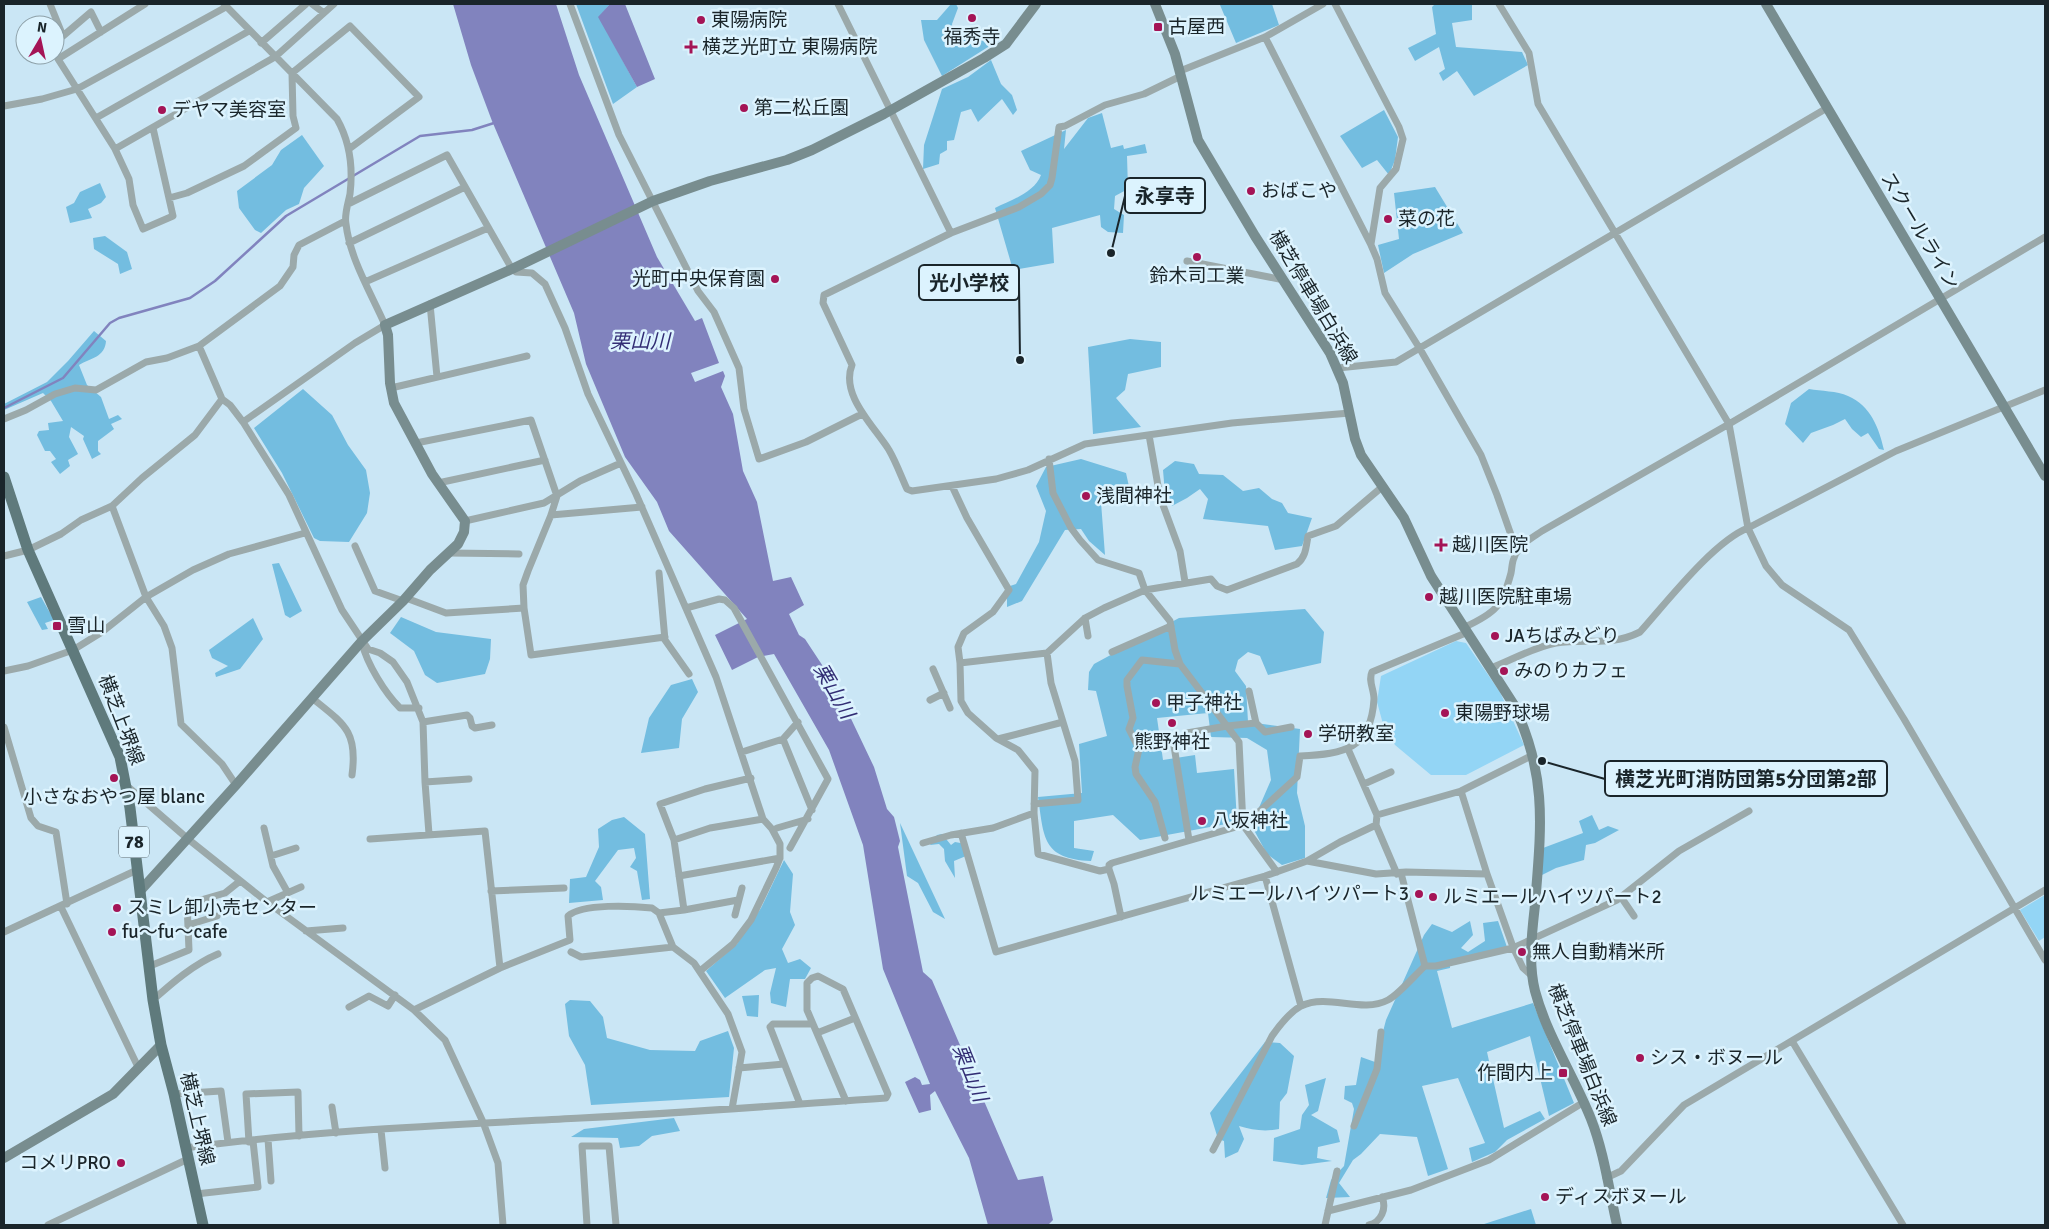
<svg xmlns="http://www.w3.org/2000/svg" width="2049" height="1229" font-family="Signika,'Noto Sans JP',sans-serif">
<style>
.green{fill:#93d5f5}
.forest{fill:#73bde0}
.water{fill:#8183be}
.lines{fill:none;stroke-linecap:round;stroke-linejoin:round}
.stream{stroke:#8183be;stroke-width:2.5}
.street{stroke:#9ba9aa;stroke-width:7}
.secondary{stroke:#788d8f;stroke-width:10}
.primary{stroke:#5f7a7c;stroke-width:11}
.poi-dot{fill:#a41456;stroke:#dcf3fe;stroke-width:2}
.labels{text-anchor:middle;dominant-baseline:central;stroke-width:5;stroke-linejoin:round;paint-order:stroke}
.shield{fill:#dcf3fe;stroke:#54636a;stroke-width:1}
.shield-label{font-size:18px;font-weight:bold;fill:#1a252a}
.poi-label{font-size:19px;fill:#1a252a;stroke:#dcf3fe;text-anchor:start}
.street-label{font-size:19px;fill:#1a252a;stroke:#dcf3fe}
.water-label{font-size:20px;font-style:italic;fill:#322d74;stroke:#dcf3fe}
.leader{fill:none;stroke:#1a252a;stroke-width:2}
.callout-dot{fill:#1a252a;stroke:#dcf3fe;stroke-width:2}
.callout{fill:#dcf3fe;stroke:#1a252a;stroke-width:2}
.callout-label{font-size:20px;text-anchor:middle;font-weight:bold;fill:#1a252a}
</style>
<rect width="100%" height="100%" fill="#cae6f5"/>
<!-- green -->
<path class="green" d="M1456 641 1466 643 1500 692 1524 745 1466 775H1431L1395 745 1383 724 1377 702 1381 676Z
M2045 895V937L2039 941 2020 910Z"/>
<!-- forest -->
<path class="forest" d="M576 4H610L599 17 637 87 613 104Z
M951 4H956L958 8 952 24 954 38 974 34 983 28 990 39 988 47 942 76 924 40 921 20H937Z
M1223 4H1272L1279 25 1236 43 1220 5Z
M1435 4 1472 5V20L1452 23 1456 47 1522 52 1528 65 1474 96 1457 71 1443 81 1439 73 1445 69 1439 47 1415 61 1408 48 1436 34 1432 7Z
M991 60 1001 84 1012 95 1017 110 1013 115 1002 99 978 122 971 109 961 112 954 140 947 141V150L940 154 939 164 923 169 924 145 942 89 968 77Z
M1384 110 1398 137 1395 160 1389 175 1377 160 1362 168 1340 136Z
M1102 113 1111 148 1123 145 1124 149 1145 144 1147 153 1127 156 1128 189 1115 196 1114 209 1124 215 1123 233 1108 232 1101 227 1100 215 1052 228 1054 263 1013 270 995 208C1011 200 1034 193 1041 175L1030 170 1021 151 1066 130 1064 149 1088 118Z
M302 135 324 166 304 188 299 204 286 210 261 233 255 230 239 208 237 191 272 165 281 150Z
M100 183 106 197 101 203 88 209 92 218 70 223 66 207 74 203 80 192Z
M1435 187 1463 233 1413 254 1384 273 1378 245 1399 239 1394 193Z
M105 236 127 252 132 269 120 274 118 264 94 249 93 238Z
M94 331 106 341C105 357 91 358 79 365L87 385 101 397 109 419 118 415 122 419 111 424 114 429 98 441V451L101 454 92 459 83 439 84 436 71 427 69 437 78 454 68 460 70 466 60 474 51 462 56 459 50 451H45L37 435 39 431 49 430 48 423 63 421 51 401 43 393 4 410V404L47 382 68 361Z
M1130 339 1161 342V367L1128 374 1125 390 1116 398 1141 427 1093 434 1088 347Z
M303 389 332 415 348 445 366 470 370 493 367 513 349 542 320 541 314 538 282 473 254 428Z
M1809 389C1821 391 1837 391 1848 396 1871 406 1879 428 1884 450L1879 449 1868 433 1861 437 1852 429 1845 419 1833 425 1811 433 1803 443 1785 424 1791 403Z
M1081 459 1126 473 1130 491 1101 502 1105 555 1089 541 1081 529 1065 530 1022 601 1007 607V587L1016 584 1039 542 1046 511 1036 486 1046 467Z
M1175 461 1194 464 1199 474 1223 475 1243 491 1259 488 1272 499 1282 503 1288 513 1312 518 1302 546 1275 550 1268 526 1203 519 1208 499 1200 489 1187 498 1172 506 1165 494 1163 470Z
M279 563 302 611 290 618 285 615 272 564Z
M41 597 54 620 45 623 48 629 42 630 27 602Z
M1305 609 1324 632 1321 663 1268 675 1260 656 1248 652 1238 660 1235 671 1246 686 1248 722 1300 729 1297 793 1305 826V858L1282 865 1267 854 1255 832 1254 819 1271 780 1267 750 1247 738 1211 737 1208 713 1157 718 1163 760 1195 755 1197 773 1234 769 1237 822 1140 840 1113 815 1074 821V848L1094 851 1091 861C1042 859 1044 837 1038 797L1082 793 1079 744 1107 736 1096 691 1088 690 1089 672 1094 664 1179 618Z
M401 617 436 632 491 639 490 659 485 674 437 683 425 675 414 651 390 633Z
M253 618 263 639 240 669 216 677 215 673 228 666 212 658 209 650Z
M692 679 698 692 682 719 679 748 641 753 649 718 671 685Z
M1592 815 1599 830 1608 826 1619 830 1595 843 1586 845 1584 860 1556 868 1540 876 1543 848 1583 833 1579 821Z
M624 817 645 834 650 899 642 900 637 871 630 867 636 858 634 848 618 850 595 881 601 887 603 900 569 903 570 879 586 877 599 847 598 829 612 820Z
M900 823 945 919 933 912 918 883 907 876Z
M942 834 951 845 955 842 966 844V856L954 861 955 878 945 861 944 849 939 844 930 845 937 835Z
M784 860 793 874 790 912 795 925 782 949 788 963 800 959 811 968 805 979H790L786 1007 771 1003 770 993 776 968 765 970 725 998 706 971 737 944 761 908Z
M1470 921 1473 935 1461 948 1468 952 1485 941 1483 923 1498 921 1507 947 1450 960V968L1437 971 1452 1028 1533 1003 1574 1103 1549 1116 1530 1036 1487 1052 1504 1128 1540 1111 1545 1119 1507 1140 1495 1152 1472 1162 1469 1148 1485 1143 1458 1078 1422 1086 1448 1169 1428 1176 1417 1137 1380 1134 1361 1154 1353 1160 1339 1183 1350 1197 1326 1198 1331 1180 1344 1166 1354 1109 1352 1103 1344 1099 1345 1086 1356 1085 1361 1057 1375 1062 1386 1020 1424 935 1432 924 1452 932Z
M759 995 758 1017 747 1016 742 996Z
M570 1000 590 1001 603 1017 607 1038 650 1050 695 1051 700 1041 728 1031 734 1048 729 1097 591 1105 585 1065 569 1036 565 1004Z
M1265 1042 1280 1043 1294 1056 1287 1093 1280 1102 1279 1129C1265 1132 1252 1130 1239 1126L1244 1139 1238 1152 1225 1158 1224 1141 1218 1139 1210 1113Z
M1326 1078 1318 1111 1311 1115 1337 1130 1340 1142 1318 1147 1317 1158 1332 1161 1302 1165 1273 1161 1274 1138 1300 1129 1302 1115 1309 1105 1305 1085Z
M674 1118 680 1131 652 1136 639 1146 620 1148 618 1138 571 1137 584 1129Z
M1531 1209 1536 1225H1481Z"/>
<!-- water -->
<path class="water" d="M453 4H556L579 75 657 257 695 321 702 318 719 363 691 373 695 382 723 371 725 376 721 387 733 414 743 471 757 502 773 581 791 577 804 605 789 614 799 635 805 639 834 683 874 767 887 809 894 817 900 841 898 847 923 972 932 980 1018 1180 1043 1176 1053 1220 1048 1225H988L969 1158 935 1091 930 1095 931 1110 919 1113 905 1082 915 1077 920 1080 922 1085 930 1084 883 969 863 845 829 750 774 654 758 657 732 670 715 635 747 619 669 531 657 502 625 457 586 364 574 313 492 121 471 65Z
M610 4H625L655 79 637 87 598 17Z"/>
<g class="lines">
<!-- stream -->
<path class="stream" d="M4 408 63 378 110 323 119 318 190 298 215 281 286 216 420 136 472 130 494 123"/>
<!-- street -->
<path class="street" d="M50 4 63 36 91 12 101 32
M145 4 58 59 115 149 129 179 133 205 143 229 173 216 153 128
M224 4 337 119C350 142 353 169 350 194 348 204 344 215 346 224 350 259 371 293 385 325L355 343 243 422
M312 4 324 13 334 4
M570 4 619 135 698 291 714 312 739 368 744 409 759 459 806 442 862 414
M838 4 951 233
M1335 4 1399 127 1403 139 1396 169 1380 188 1371 244
M1499 4 1529 53 1538 104 1729 424 1748 528 1766 566 1782 585 1849 630 1904 719 2045 960
M1265 37 1371 245 1377 259 1385 293 1420 349 1481 455 1497 495 1517 552
M261 43 306 4
M1180 71 1265 37 1323 4
M1181 76 1144 94 1105 105 1065 126 1059 127 1052 178 1050 185 1041 194 1019 207 951 233 824 295 823 303 852 365C840 395 874 426 889 450 896 462 901 476 907 489L912 491 996 479 1028 470 1085 444 1232 423 1350 413
M4 106 42 99 77 89 226 7
M96 118 249 31
M115 149 275 57 324 13
M169 198 187 193 244 166 296 128 293 116 292 73 350 26 419 97 349 149
M348 204 447 155 512 269 516 272 532 273 545 284 565 328 588 394 636 494 716 677 763 819 772 829 780 844V858L776 868 751 920 733 944 700 971
M349 243 465 187
M1187 261 1284 280
M365 282 488 228
M430 304 437 377
M199 346 222 399 230 405 243 422 289 495 342 610 368 649 380 653 393 662 407 682 423 722 425 782 429 834
M1338 368 1396 362 1827 108
M391 388 527 356
M4 419 26 410 55 394 75 388 96 390 146 362 167 358 199 346 280 286 293 267 294 255 299 245 345 221
M1149 435 1160 497 1180 551 1185 582
M416 443 531 420 557 496 551 515 528 571 523 585 524 608
M1049 459 1053 493 1071 528 1080 540 1098 560 1139 573 1145 590 1170 621 1175 650 1180 664 1239 742 1243 825 1250 820 1297 777 1300 756
M438 483 545 460
M952 486 967 518 1009 590 993 612 964 633 958 647 960 663 961 701 968 713 996 738 1018 750 1035 771 1034 813 1038 854 1100 871 1109 869 1114 884 1121 917
M112 506 146 597 164 626 172 648 181 724 222 764 236 785
M551 515 642 507
M465 521 544 503 580 481 621 463
M355 546 375 591 403 601
M448 553 519 554
M4 556 28 550 61 534 81 520 112 506 142 478 195 435 222 399
M659 573 665 640 689 674
M406 598 446 613 524 608 531 655 665 637
M686 608 719 599 725 600 734 608 828 779 790 848
M1085 618 1088 636
M1465 627C1495 613 1502 607 1511 573 1512 568 1512 562 1514 558 1518 545 1532 538 1542 531L1729 424 2045 237
M362 643C367 664 385 693 400 708H419
M1112 652 1171 626
M960 663 1047 653 1085 618 1104 608 1145 590 1211 579 1217 586 1227 590 1297 564C1306 557 1306 547 1308 536L1336 526 1382 487
M1491 668C1512 660 1534 647 1556 643 1588 638 1610 647 1640 632 1666 603 1714 541 1748 528L1896 451 2045 390
M933 669 950 708
M4 671 28 666 73 650 102 632 146 597 193 570 229 554 305 533
M1249 691 1256 723 1265 732 1291 727
M312 698C344 724 358 731 352 775
M930 700 944 693
M423 722 467 715 470 718 472 726 475 728 492 725
M4 727 31 818 38 826 56 832 67 904
M1187 733 1227 726 1256 723
M783 739 812 810
M998 739 1063 722
M1174 746 1189 840
M1348 749 1377 815
M742 752 783 739 798 722
M1300 756C1345 754 1371 749 1374 699 1374 689 1368 681 1372 672L1468 632
M425 782 469 779
M1364 784 1391 772
M127 786 188 839 267 902 414 1010 445 1040 483 1122 498 1163 503 1225
M1461 791 1487 874 1513 947 1523 968 1532 976
M1034 804 1078 800 1075 761 1051 683 1047 653
M264 828 273 866 288 893
M777 828 808 819
M961 833 996 952 1265 876 1307 861 1340 842 1376 825
M1165 838 1155 802 1136 774 1135 767 1139 749 1129 729 1133 718 1127 686V680L1142 660 1180 664
M370 839 485 831 500 968
M674 840 710 828 763 819
M923 843 951 835 993 828 1034 813
M271 856 296 848
M1307 861 1376 874 1406 872 1487 874
M1109 869V865L1112 863 1243 825 1277 872
M1397 874 1376 825 1377 815 1461 791 1533 755
M679 876 780 858
M1265 876 1301 1006
M491 891 564 888
M1621 897 1634 916
M267 902 301 887
M61 907 139 1069
M684 910 738 900
M659 913 684 910 674 840 660 804 705 789 751 778
M735 915 742 888
M188 925 217 916
M306 931 343 928
M4 932 137 870
M571 952 581 957 673 947
M150 966 189 950 187 904 225 893 240 881
M1425 966H1436L1513 948 1617 900 1679 851 1749 811
M153 1000C172 983 194 964 218 954
M349 1007 369 996 388 1006 395 995
M414 1010 500 968 570 940 568 916C582 903 633 906 652 908L659 913 673 947 694 963 728 1014 742 1052 732 1109
M817 1033 855 1018
M1792 1041 1903 1225
M739 1068 784 1064
M174 1094 221 1091 228 1142
M800 1104 770 1027 773 1024H812
M332 1107 336 1133
M1354 1126 1377 1069 1381 1032
M381 1130 385 1168
M268 1139 271 1181
M249 1142 246 1094 298 1092 299 1136
M185 1148C316 1130 449 1125 581 1118 683 1113 785 1105 886 1098L888 1094 843 989 818 976 812 978 807 983V1010L846 1101
M1213 1150 1272 1036C1279 1026 1290 1012 1301 1006 1329 993 1361 1014 1388 1000 1398 995 1416 974 1425 966L1401 873
M1606 1178 1621 1171 1684 1105 2045 890
M196 1194 258 1187 253 1141
M1328 1211 1411 1190 1489 1160 1584 1102
M48 1225 188 1159
M587 1225 582 1146H609L616 1225
M1325 1225 1337 1171
M1369 1225C1381 1222 1387 1209 1382 1197"/>
<!-- secondary -->
<path class="secondary" d="M1155 4 1175 54 1198 140 1255 236 1330 353 1343 383 1355 439 1361 455 1404 518 1431 576 1514 705C1548 777 1541 828 1535 905 1532 932 1528 963 1535 991 1547 1036 1574 1076 1591 1119 1604 1152 1609 1190 1617 1225
M1766 4 2045 476
M140 891 236 785 362 641 403 601 430 570 458 544 464 532 465 521 432 474 394 403 390 383 388 335 385 325 512 269 653 201 710 181 787 160 812 150 884 114 984 58 1006 44 1036 4
M4 1158 113 1094 161 1045"/>
<!-- primary -->
<path class="primary" d="M4 477 28 550 120 757 130 808 153 1000 161 1045 174 1094 203 1225"/>
</g>
<!-- markers -->
<g class="poi-dot">
<circle cx="972" cy="18" r="5"/>
<circle cx="701" cy="20" r="5"/>
<rect x="1153" y="22" width="10" height="10" rx="2.5"/>
<path d="M688.5 39.5h5v5h5v5h-5v5h-5v-5h-5v-5h5z"/>
<circle cx="744" cy="108" r="5"/>
<circle cx="162" cy="110" r="5"/>
<circle cx="1251" cy="191" r="5"/>
<circle cx="1388" cy="219" r="5"/>
<circle cx="1197" cy="257" r="5"/>
<circle cx="775" cy="279" r="5"/>
<circle cx="1086" cy="496" r="5"/>
<path d="M1438.5 537.5h5v5h5v5h-5v5h-5v-5h-5v-5h5z"/>
<circle cx="1429" cy="597" r="5"/>
<rect x="52" y="621" width="10" height="10" rx="2.5"/>
<circle cx="1495" cy="636" r="5"/>
<circle cx="1504" cy="671" r="5"/>
<circle cx="1156" cy="703" r="5"/>
<circle cx="1445" cy="713" r="5"/>
<circle cx="1172" cy="723" r="5"/>
<circle cx="1308" cy="734" r="5"/>
<circle cx="114" cy="778" r="5"/>
<circle cx="1202" cy="821" r="5"/>
<circle cx="1419" cy="894" r="5"/>
<circle cx="1433" cy="897" r="5"/>
<circle cx="117" cy="908" r="5"/>
<circle cx="112" cy="932" r="5"/>
<circle cx="1522" cy="952" r="5"/>
<circle cx="1640" cy="1058" r="5"/>
<rect x="1558" y="1068" width="10" height="10" rx="2.5"/>
<circle cx="121" cy="1163" r="5"/>
<circle cx="1545" cy="1197" r="5"/>
</g>
<g class="labels">
<!-- shield labels -->
<rect class="shield" x="119" y="826.5" width="30" height="31" rx="4"/>
<g class="shield-label">
<text x="134" y="842">78</text>
</g>
<!-- poi labels -->
<g class="poi-label">
<text x="711" y="20">東陽病院</text>
<text x="1168" y="27">古屋西</text>
<text x="972" y="37" text-anchor="middle">福秀寺</text>
<text x="702" y="47">横芝光町立 東陽病院</text>
<text x="754" y="108">第二松丘園</text>
<text x="172" y="110">デヤマ美容室</text>
<text x="1261" y="191">おばこや</text>
<text x="1398" y="219">菜の花</text>
<text x="1197" y="276" text-anchor="middle">鈴木司工業</text>
<text x="765" y="279" text-anchor="end">光町中央保育園</text>
<text x="1096" y="496">浅間神社</text>
<text x="1452" y="545">越川医院</text>
<text x="1439" y="597">越川医院駐車場</text>
<text x="67" y="626">雪山</text>
<text x="1505" y="636">JAちばみどり</text>
<text x="1514" y="671">みのりカフェ</text>
<text x="1166" y="703">甲子神社</text>
<text x="1455" y="713">東陽野球場</text>
<text x="1318" y="734">学研教室</text>
<text x="1172" y="742" text-anchor="middle">熊野神社</text>
<text x="114" y="797" text-anchor="middle">小さなおやつ屋 blanc</text>
<text x="1212" y="821">八坂神社</text>
<text x="1409" y="894" text-anchor="end">ルミエールハイツパート3</text>
<text x="1443" y="897">ルミエールハイツパート2</text>
<text x="127" y="908">スミレ卸小売センター</text>
<text x="122" y="932">fu～fu～cafe</text>
<text x="1532" y="952">無人自動精米所</text>
<text x="1650" y="1058">シス・ボヌール</text>
<text x="1553" y="1073" text-anchor="end">作間内上</text>
<text x="111" y="1163" text-anchor="end">コメリPRO</text>
<text x="1555" y="1197">ディスボヌール</text>
</g>
<!-- street labels -->
<g class="street-label">
<text transform="translate(1920 231) rotate(59)">スクールライン</text>
<text transform="translate(1313 297) rotate(59)">横芝停車場白浜線</text>
<text transform="translate(121 720) rotate(69)">横芝上堺線</text>
<text transform="translate(1582 1055) rotate(68)">横芝停車場白浜線</text>
<text transform="translate(197 1119) rotate(77)">横芝上堺線</text>
</g>
<!-- water labels -->
<g class="water-label">
<text x="640" y="341">栗山川</text>
<text transform="translate(834 691) rotate(60)">栗山川</text>
<text transform="translate(970 1073) rotate(68)">栗山川</text>
</g>
</g>
<!-- callouts -->
<path class="leader" d="M1111 253L1125 196M1020 360L1019 283M1542 761L1605 779"/>
<g class="callout-dot">
<circle cx="1111" cy="253" r="5"/>
<circle cx="1020" cy="360" r="5"/>
<circle cx="1542" cy="761" r="5"/>
</g>
<g class="callout">
<rect x="1125" y="178" width="80" height="35" rx="5"/>
<rect x="919" y="265" width="100" height="35" rx="5"/>
<rect x="1605" y="761" width="282" height="35" rx="5"/>
</g>
<g class="callout-label">
<text x="1165" y="203">永享寺</text>
<text x="969" y="290">光小学校</text>
<text x="1746" y="786">横芝光町消防団第5分団第2部</text>
</g>
<!-- border -->
<rect width="2049" height="1229" fill="none" stroke="#1a252a" stroke-width="10"/>
<!-- north arrow -->
<g transform="translate(40 40) rotate(9)"><circle r="24" fill="#dcf3fe" stroke="#8ea1a9"/>
<path d="M0-4L9 19L0 12L-9 19Z" fill="#a41456"/>
<text y="-8" font-size="14" font-weight="bold" text-anchor="middle" fill="#1a252a">N</text>
</g>
</svg>
